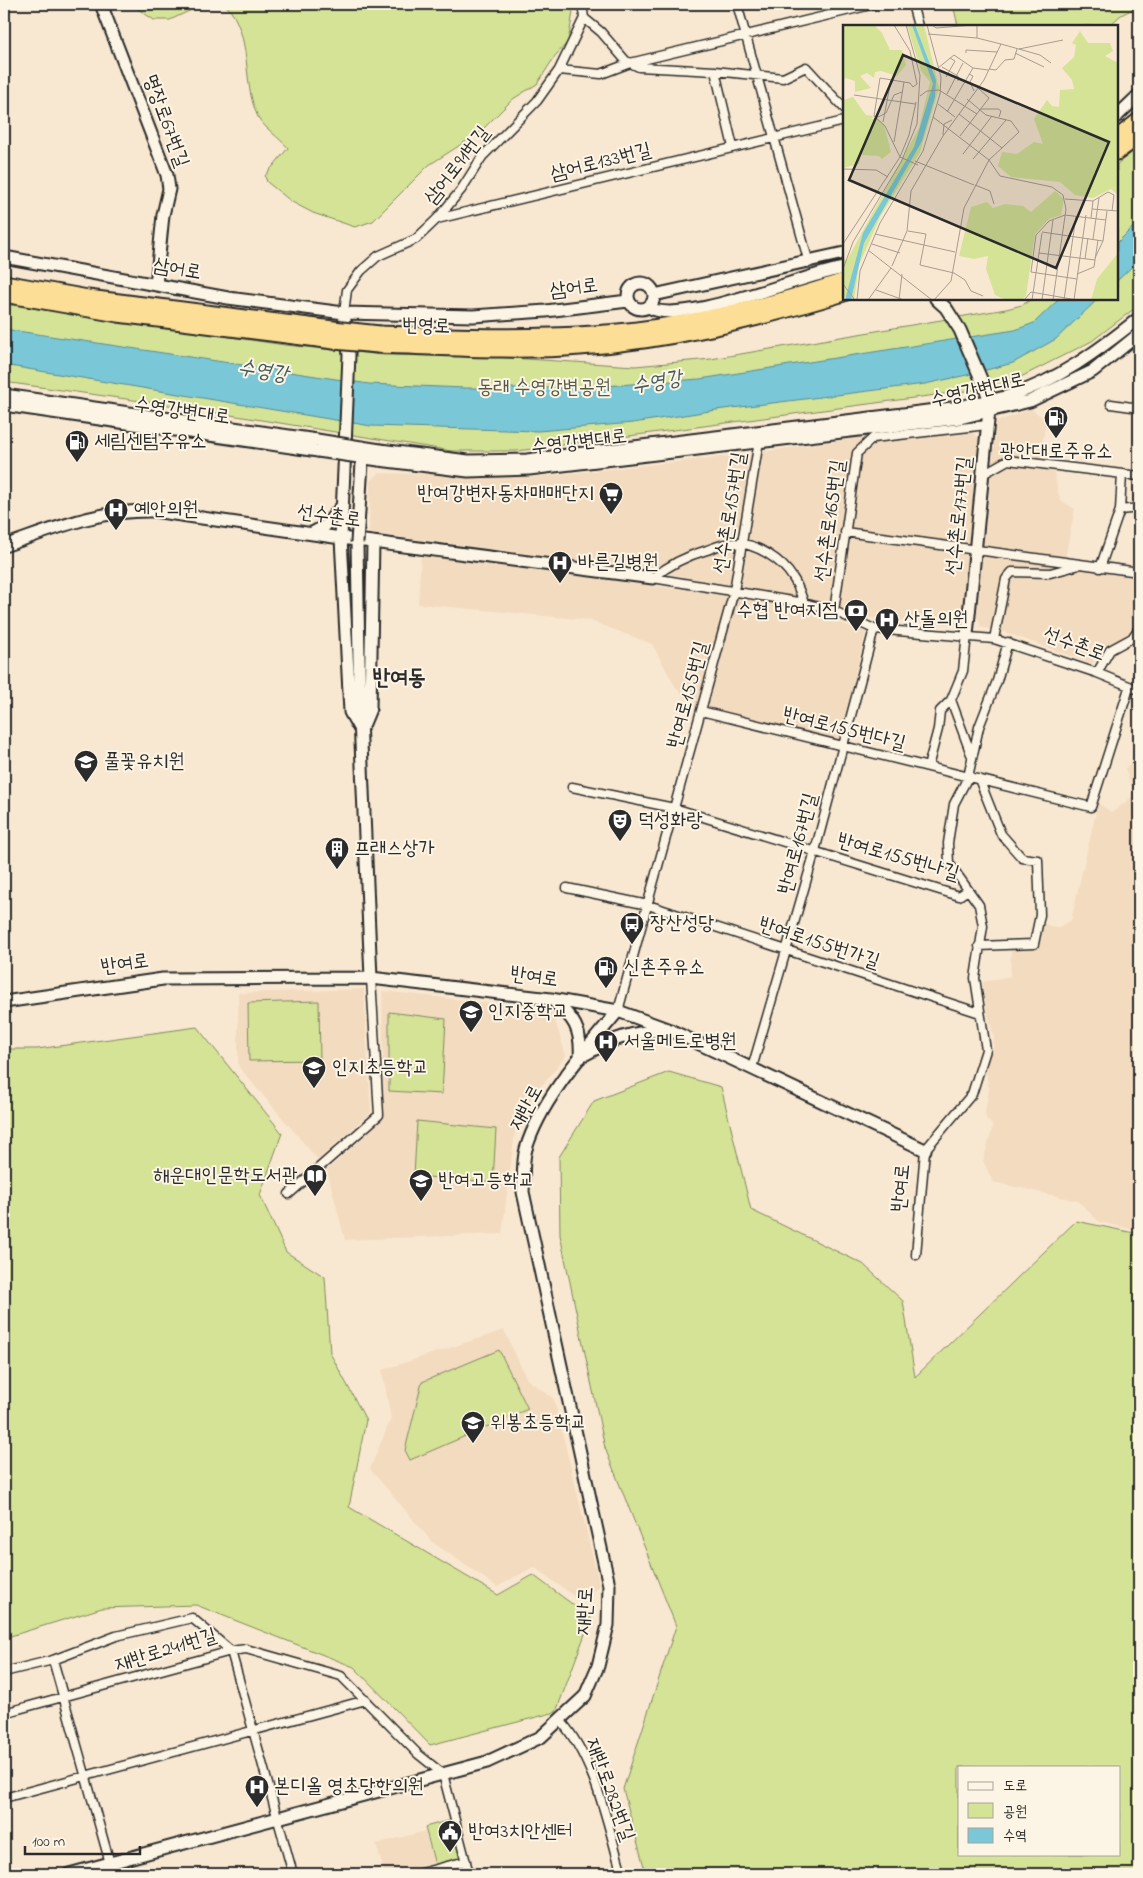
<svg xmlns="http://www.w3.org/2000/svg" width="1143" height="1878" font-family="'Indie Flower','Poor Story',sans-serif">
<style>
.built{fill:#f3dbc0}
.green{fill:#d5e396;stroke:#808760;fill-rule:evenodd}
.water{fill:#7ac8d7;stroke:#5a8992}
.lines{fill:none;stroke-linecap:round;stroke-linejoin:round}
.street-casing{stroke:#2b2b2b;stroke-width:11}
.secondary-casing{stroke:#2b2b2b;stroke-width:15}
.highway-casing{stroke:#2b2b2b;stroke-width:19}
.street{stroke:#fcf5e5;stroke-width:8}
.secondary{stroke:#fcf5e5;stroke-width:11}
.highway{stroke:#fdde96;stroke-width:15}
.secondary-bridge-casing{stroke:#2b2b2b;stroke-width:15;stroke-linecap:butt}
.highway-bridge-casing{stroke:#2b2b2b;stroke-width:19;stroke-linecap:butt}
.secondary-bridge{stroke:#fcf5e5;stroke-width:11}
.highway-bridge{stroke:#fdde96;stroke-width:15}
.labels{text-anchor:middle;dominant-baseline:central;stroke-width:4;stroke-linejoin:round;paint-order:stroke}
.street-label{font-size:20px;fill:#2b2b2b;stroke:#fcf5e5}
.park-label{font-size:20px;fill:#565946;stroke:#fcf5e5}
.poi-label{font-size:20px;fill:#2b2b2b;stroke:#fcf5e5;text-anchor:start}
.water-label{font-size:21px;font-style:italic;fill:#435a5f;stroke:#fcf5e5}
.quarter-label{font-size:22px;font-weight:bold;fill:#2b2b2b;stroke:#fcf5e5}
.inset-road{fill:none;stroke:#a79c8f;stroke-width:1}
.view{fill:#2b2b2b;fill-opacity:0.15;stroke:#2b2b2b;stroke-width:2.5}
.inset-edge{fill:none;stroke:#2b2b2b;stroke-width:2.5}
</style>
<rect width="100%" height="100%" fill="#f9e8d1"/>
<filter id="ink" filterUnits="userSpaceOnUse"><feTurbulence type="fractalNoise" baseFrequency=".02" numOctaves="2"/><feDisplacementMap in="SourceGraphic" scale="10" xChannelSelector="R" yChannelSelector="G"/><feConvolveMatrix kernelMatrix="1 2 1 2 8 2 1 2 1" color-interpolation-filters="sRGB"/></filter>
<g filter="url(#ink)">
<!-- built -->
<path class="built" d="M1031 409 1047 420 1039 458 1044 469 1054 472 1060 500 1075 509 1063 568 1139 577V618L1122 641 1102 650 1094 658 1093 664 1004 632 981 627 977 617 996 422Z
M964 425 981 440 964 618 955 625 871 618 815 600 618 565 369 533 370 481 379 473 536 477 748 454 918 429Z
M421 555 718 594 794 607 866 632 840 735 835 741 712 709 696 708 676 688 652 644 588 620 418 604Z
M1139 761V1231L1099 1222 1078 1201 993 1182 983 1161 993 1126 986 1119 985 1113 989 1088 985 1068 993 1048 994 1038 984 999 983 982 1010 976 1011 948 1038 947 1042 923 1057 928 1071 920 1098 803 1111 812 1114 811 1134 795 1125 768 1130 764Z
M364 989 371 1112 318 1160 238 1066V993Z
M382 991 552 1010 566 1056 517 1116 502 1234 345 1240 327 1170 384 1118Z
M504 1330 527 1379 554 1399 600 1586 579 1600 534 1567 497 1587 432 1542 370 1469 391 1418 382 1370Z
M425 1831 434 1864 396 1874H385L376 1844Z"/>
<!-- green -->
<path class="green" d="M134 4H204L170 20H154L135 7Z
M225 4H567L573 12 568 42 555 56 537 84 513 99 479 133 429 165 373 221 355 227 313 213 292 202 267 182 265 176 288 148C280 138 264 128 258 117 241 82 254 35 225 4Z
M953 4H1139V6L1121 15 1109 26H958Z
M1139 147V305L1092 341 1003 386 517 451H452L169 405 4 382V304L285 345 384 355 495 357 635 366 711 359 1006 309 1022 305 1032 299H1117V164Z
M319 1001 320 1060 249 1061 248 1003Z
M389 1012 446 1019 442 1094 389 1091Z
M197 1027 282 1133 260 1195 286 1252 325 1277 330 1353 366 1420 349 1507 498 1595 533 1575 591 1618 556 1712 430 1745 354 1667 196 1605 102 1608 4 1638V1049H37Z
M669 1072 721 1087 751 1210 863 1264 903 1301 915 1377 1076 1221 1139 1234V1874H646L623 1789 676 1626 605 1448 560 1235 559 1157 594 1101ZM959 1767H1119V1854H959Z
M417 1121 496 1129 493 1182 414 1176Z
M499 1350 528 1409 410 1460 405 1450 422 1382Z
M454 1819 466 1861 436 1869 425 1827Z"/>
<!-- water -->
<path class="water" d="M1139 221V260L1117 281V243Z
M1059 299H1098L1056 339 1013 363 967 375 925 384 716 410 633 423 538 431 371 426 4 365V329L369 384 465 388H577L700 379 1015 330 1034 323Z"/>
<g class="lines">
<defs>
<path id="street" d="M737 4 809 263
M912 4 918 26
M584 18 601 32 626 61 639 67 715 71 783 78 806 67 844 108
M559 70 601 74 630 63 875 4
M715 71 733 147
M437 219 844 121
M344 313 347 290 361 271 378 256 416 239 437 219 461 190 482 157 537 101 559 70 584 18 582 4
M1111 404 1139 408
M983 474 1008 460 1139 476
M1120 510 1139 508
M845 532 1139 572
M1100 568 1120 510 1122 474
M653 578 804 603 834 611 874 629 994 639 1097 673 1139 690
M653 578C670 564 686 556 707 550 715 547 724 543 733 543 755 542 782 560 793 578 798 585 801 595 804 603
M834 611 857 453 873 438 987 425
M994 639 1006 579 1012 572 1050 573 1076 566
M1097 673 1110 650 1132 638 1139 628
M951 700 971 754
M701 711 1091 807 1129 688
M928 767 938 729 940 711 951 700 963 671 967 635
M979 779 1001 834 1022 858 1038 860 1040 915 1034 944 979 946
M572 787 674 808 959 896 968 890
M567 888 648 905 980 1013
M618 1011 734 591 759 441
M752 1068 815 851 874 629
M289 1194 379 1115 371 978
M916 1255 925 1150 972 1094 986 1050 975 978 983 926 979 905 949 863 948 843 954 804 968 777 979 727 997 681 1008 642
M231 1651 293 1874
M53 1660 113 1874
M4 1672 53 1660 116 1636 192 1618 231 1651
M4 1713 231 1651 246 1649 341 1676 418 1754 443 1774 469 1874
M560 1720C596 1761 607 1823 622 1874
M4 1798 366 1700
M417 1874 466 1861"/>
<path id="secondary" d="M101 4 167 175 169 189 163 215 156 285
M1117 116 1139 95
M4 257 228 298 344 313 473 316 546 311 628 301
M628 296a13 13 0 1 1 26 0a13 13 0 1 1-26 0Z
M654 295 844 253
M936 299 946 308 960 330 990 400 967 635
M649 307C678 328 805 274 844 268
M344 313 349 355 341 538 350 712 359 728
M4 395 317 440
M4 405 318 451
M380 450 468 461 527 460 960 407C975 403 990 401 1005 397 1055 383 1099 350 1139 318
M379 460 468 471 529 469 960 418 1030 401 1093 371 1139 334
M312 533 325 526 342 506
M357 543 360 719 371 978
M4 546C57 528 96 510 153 511L341 538 653 578
M363 726 370 709 373 542
M552 1000C574 1017 582 1030 580 1058
M4 1002 163 979 371 978 551 999 618 1011 670 1030 925 1150
M586 1054C614 1038 632 1032 665 1030
M69 1874 487 1762 541 1737 585 1696 598 1666 608 1625 609 1585 523 1192C524 1179 522 1162 526 1149 541 1099 585 1051 618 1011"/>
<path id="highway" d="M1117 138 1139 121
M1117 152 1139 136
M4 283 88 298 333 329
M4 294 118 314 334 341
M380 334C451 336 522 339 593 334 678 329 763 308 844 281
M378 345C445 347 513 352 580 347 670 341 758 319 844 293"/>
</defs>
<!-- street casing -->
<use href="#street" class="street-casing"/>
<!-- secondary casing -->
<use href="#secondary" class="secondary-casing"/>
<!-- highway casing -->
<use href="#highway" class="highway-casing"/>
<!-- street -->
<use href="#street" class="street"/>
<!-- secondary -->
<use href="#secondary" class="secondary"/>
<!-- highway -->
<use href="#highway" class="highway"/>
<defs>
<path id="secondary-bridge" d="M317 440 380 450
M318 451 379 460
M357 543 363 447"/>
<path id="highway-bridge" d="M333 329 380 334
M334 341 378 345"/>
</defs>
<!-- secondary-bridge casing -->
<use href="#secondary-bridge" class="secondary-bridge-casing"/>
<!-- highway-bridge casing -->
<use href="#highway-bridge" class="highway-bridge-casing"/>
<!-- secondary-bridge -->
<use href="#secondary-bridge" class="secondary-bridge"/>
<!-- highway-bridge -->
<use href="#highway-bridge" class="highway-bridge"/>
</g>
</g>
<!-- icons -->
<defs>
<symbol id="fuel-pin" viewBox="-11 -11 22 30"><path d="M0 17L-7.5 6A9.5 9.5 0 1 1 7.5 6Z" fill="#2b2b2b" stroke="#fcf5e5"/><path d="M-5.5-6h7V0h2V4h1.3V-2.5L3-4.5l.8-.8L6-3V5H2.5V1h-1V6h-7ZM-4.2-4.7v3.2H.2V-4.7Z" fill="#fff"/></symbol>
<symbol id="supermarket-pin" viewBox="-11 -11 22 30"><path d="M0 17L-7.5 6A9.5 9.5 0 1 1 7.5 6Z" fill="#2b2b2b" stroke="#fcf5e5"/><path d="M-6-5.5h2.5l.6 2H6L4.5 2H-2.5L-4.4-4H-6ZM-1.5 3.2a1.3 1.3 0 1 0 .1 0ZM3 3.2a1.3 1.3 0 1 0 .1 0Z" fill="#fff"/></symbol>
<symbol id="hospital-pin" viewBox="-11 -11 22 30"><path d="M0 17L-7.5 6A9.5 9.5 0 1 1 7.5 6Z" fill="#2b2b2b" stroke="#fcf5e5"/><path d="M-5-5h3v3.5h4V-5h3V5h-3V1.5h-4V5h-3Z" fill="#fff"/></symbol>
<symbol id="bank-pin" viewBox="-11 -11 22 30"><path d="M0 17L-7.5 6A9.5 9.5 0 1 1 7.5 6Z" fill="#2b2b2b" stroke="#fcf5e5"/><path d="M-6-4H6V4H-6ZM0-2.3a2.3 2.3 0 1 0 0 4.6a2.3 2.3 0 1 0 0-4.6Z" fill="#fff"/></symbol>
<symbol id="school-pin" viewBox="-11 -11 22 30"><path d="M0 17L-7.5 6A9.5 9.5 0 1 1 7.5 6Z" fill="#2b2b2b" stroke="#fcf5e5"/><path d="M0-5L7-2L0 1L-7-2ZM-4 1L0 2.5L4 1V4Q0 6-4 4Z" fill="#fff"/></symbol>
<symbol id="theatre-pin" viewBox="-11 -11 22 30"><path d="M0 17L-7.5 6A9.5 9.5 0 1 1 7.5 6Z" fill="#2b2b2b" stroke="#fcf5e5"/><path d="M-5-5.5Q0-4 5-5.5V0Q5 5 0 6Q-5 5-5 0ZM-3.3-2.5H-1v1.5H-3.3ZM1-2.5H3.3v1.5H1ZM-2.8 1Q0 5.5 2.8 1Z" fill="#fff"/></symbol>
<symbol id="building-pin" viewBox="-11 -11 22 30"><path d="M0 17L-7.5 6A9.5 9.5 0 1 1 7.5 6Z" fill="#2b2b2b" stroke="#fcf5e5"/><path d="M-4-6H4V6H1V3H-1V6H-4ZM-2.5-4.3h1.7v1.8h-1.7ZM.8-4.3h1.7v1.8H.8ZM-2.5-1h1.7V.8h-1.7ZM.8-1h1.7V.8H.8Z" fill="#fff"/></symbol>
<symbol id="bus-pin" viewBox="-11 -11 22 30"><path d="M0 17L-7.5 6A9.5 9.5 0 1 1 7.5 6Z" fill="#2b2b2b" stroke="#fcf5e5"/><path d="M-5-6H5V4H4V6H2V4H-2V6H-4V4H-5ZM-3.5-4V0h7V-4ZM-3.5 1.2v1.5H-2V1.2ZM2 1.2v1.5H3.5V1.2Z" fill="#fff"/></symbol>
<symbol id="library-pin" viewBox="-11 -11 22 30"><path d="M0 17L-7.5 6A9.5 9.5 0 1 1 7.5 6Z" fill="#2b2b2b" stroke="#fcf5e5"/><path d="M-6-4Q-3-5.5-.7-3.5V5Q-3 3-6 4ZM6-4Q3-5.5 .7-3.5V5Q3 3 6 4Z" fill="#fff"/></symbol>
<symbol id="civic-pin" viewBox="-11 -11 22 30"><path d="M0 17L-7.5 6A9.5 9.5 0 1 1 7.5 6Z" fill="#2b2b2b" stroke="#fcf5e5"/><path d="M-.6-6.5H3V-4.5H.6V-3L4-1V1h2V6H-6V1h2V-1L-.6-3ZM-1.2 2.5V6h2.4V2.5Z" fill="#fff"/></symbol>
</defs>
<g fill-rule="evenodd">
<use href="#fuel-pin" x="1042" y="404" width="28" height="38"/>
<use href="#fuel-pin" x="63" y="428" width="28" height="38"/>
<use href="#supermarket-pin" x="597" y="480" width="28" height="38"/>
<use href="#hospital-pin" x="102" y="496" width="28" height="38"/>
<use href="#hospital-pin" x="546" y="549" width="28" height="38"/>
<use href="#bank-pin" x="842" y="597" width="28" height="38"/>
<use href="#hospital-pin" x="873" y="606" width="28" height="38"/>
<use href="#school-pin" x="72" y="748" width="28" height="38"/>
<use href="#theatre-pin" x="606" y="807" width="28" height="38"/>
<use href="#building-pin" x="323" y="835" width="28" height="38"/>
<use href="#bus-pin" x="618" y="910" width="28" height="38"/>
<use href="#fuel-pin" x="592" y="954" width="28" height="38"/>
<use href="#school-pin" x="457" y="998" width="28" height="38"/>
<use href="#hospital-pin" x="592" y="1028" width="28" height="38"/>
<use href="#school-pin" x="300" y="1054" width="28" height="38"/>
<use href="#library-pin" x="301" y="1162" width="28" height="38"/>
<use href="#school-pin" x="407" y="1167" width="28" height="38"/>
<use href="#school-pin" x="459" y="1409" width="28" height="38"/>
<use href="#hospital-pin" x="243" y="1773" width="28" height="38"/>
<use href="#civic-pin" x="436" y="1818" width="28" height="38"/>
</g>
<g class="labels">
<!-- street labels -->
<g class="street-label">
<text transform="translate(165 121) rotate(70)">명장로67번길</text>
<text transform="translate(601 163) rotate(-14)">삼어로133번길</text>
<text transform="translate(458 166) rotate(-52)">삼어로91번길</text>
<text transform="translate(177 270) rotate(10)">삼어로</text>
<text transform="translate(574 289) rotate(-7)">삼어로</text>
<text transform="translate(426 327) rotate(2)">번영로</text>
<text transform="translate(978 391) rotate(-13)">수영강변대로</text>
<text transform="translate(182 412) rotate(8)">수영강변대로</text>
<text transform="translate(579 443) rotate(-7)">수영강변대로</text>
<text transform="translate(731 513) rotate(-81)">선수촌로157번길</text>
<text transform="translate(960 516) rotate(-84)">선수촌로177번길</text>
<text transform="translate(329 517) rotate(8)">선수촌로</text>
<text transform="translate(831 521) rotate(-82)">선수촌로165번길</text>
<text transform="translate(1074 645) rotate(20)">선수촌로</text>
<text transform="translate(689 695) rotate(-75)">반여로155번길</text>
<text transform="translate(844 730) rotate(14)">반여로155번다길</text>
<text transform="translate(799 844) rotate(-75)">반여로167번길</text>
<text transform="translate(898 858) rotate(16)">반여로155번나길</text>
<text transform="translate(819 944) rotate(18)">반여로155번가길</text>
<text transform="translate(125 965) rotate(-8)">반여로</text>
<text transform="translate(534 978) rotate(8)">반여로</text>
<text transform="translate(527 1108) rotate(-61)">재반로</text>
<text transform="translate(902 1188) rotate(-84)">반여로</text>
<text transform="translate(586 1611) rotate(-86)">재반로</text>
<text transform="translate(166 1651) rotate(-17)">재반로241번길</text>
<text transform="translate(609 1790) rotate(70)">재반로282번길</text>
</g>
<!-- park labels -->
<g class="park-label">
<text x="544" y="388">동래 수영강변공원</text>
</g>
<!-- poi labels -->
<g class="poi-label">
<text x="94" y="442">세림센텀주유소</text>
<text x="1056" y="452" text-anchor="middle">광안대로주유소</text>
<text x="594" y="494" text-anchor="end">반여강변자동차매매단지</text>
<text x="134" y="510">예안의원</text>
<text x="578" y="563">바른길병원</text>
<text x="838" y="611" text-anchor="end">수협 반여지점</text>
<text x="904" y="620">산돌의원</text>
<text x="104" y="762">풀꽃유치원</text>
<text x="638" y="821">덕성화랑</text>
<text x="354" y="849">프래스상가</text>
<text x="650" y="924">장산성당</text>
<text x="624" y="968">신촌주유소</text>
<text x="488" y="1012">인지중학교</text>
<text x="624" y="1042">서울메트로병원</text>
<text x="332" y="1068">인지초등학교</text>
<text x="298" y="1176" text-anchor="end">해운대인문학도서관</text>
<text x="438" y="1181">반여고등학교</text>
<text x="490" y="1423">위봉초등학교</text>
<text x="274" y="1787">본디올 영초당한의원</text>
<text x="468" y="1832">반여3치안센터</text>
</g>
<!-- water labels -->
<g class="water-label">
<text transform="translate(263 372) rotate(9)">수영강</text>
<text transform="translate(657 383) rotate(-10)">수영강</text>
</g>
<!-- quarter labels -->
<g class="quarter-label">
<text x="399" y="679">반여동</text>
</g>
</g>
<!-- overview -->
<g transform="translate(843 25)">
<rect width="275" height="275" fill="#f9e8d1"/>
<path d="M0 0H31L39 8 47 25H59L63 40 54 51 38 46 32 47 31 53 24 48 17 51 28 63 12 67V56L3 53 0 55ZM64 0H81L96 63 77 127 37 192 16 240 11 275 0 271V234L4 235 76 103 87 57 78 46ZM237 6 245 18H267L270 26 262 31 275 38V170L268 164 250 173 232 170 217 157 168 152 155 141 159 127 174 129 191 117 200 119 191 94 204 75 209 81 216 82 217 65 231 64 229 55 219 43 231 32 233 20 229 18ZM10 72 23 90 31 91 28 94 34 93 41 100 48 127 39 134 36 131 18 130 16 139 0 143V75ZM212 166 221 174 218 190 206 194 192 209 183 271 179 275 161 274 152 270 143 244 145 231 131 234 116 231 128 182 144 177 150 183 162 179 180 181 188 187ZM275 228V275H248L254 254Z" fill="#d5e396"/>
<path d="M69 0H72L93 55 92 72 79 116 21 218 8 275H2L20 208 71 122 90 59Z" fill="#7ac8d7"/>
<path class="inset-road" d="M51 0 67 26 74 59M89 0 93 3 130 0M85 9 134 13V0M158 19 197 30 208 38M176 24 220 15M123 28V25L154 27M172 28 201 42M99 42 115 51V56M95 43 111 30 130 43 145 45M146 44 153 45 162 35 171 34 174 24M126 49 130 51 127 57 131 66M103 52 112 36 107 33M104 69 120 38M11 70 72 79M77 71 84 66 96 65 134 89M124 74 143 90 168 96 176 107M95 79 112 92M138 84H155L158 86 156 92M104 87 130 43M116 89 159 123M35 92 43 88 51 70 59 67M90 92 146 135 176 107M40 97 48 55M100 110 101 99 109 95M100 111 141 55 158 19 134 13M117 111 146 73 135 63M51 117 61 57M120 129 149 91M57 132 42 101 31 91 37 53 67 58 70 62 74 59M57 132 75 140M130 134 163 95M72 136 131 160M0 144 33 145 45 152M132 160 147 166 151 179M222 174 250 176 265 167 271 170 269 186M249 184 275 186M248 193 250 176M65 206 83 209 77 240 111 248 122 255 128 266 140 271M199 207 260 216M32 209 112 227M250 214 256 173M0 219 57 132 66 110 73 77M29 219 57 228M25 225 89 275M196 228 252 235M252 233 260 216 264 186M242 234 245 213M49 241 64 206 68 166 100 111M0 244 10 217 58 137 74 99 77 50 63 0M234 249 251 242 255 215M234 254 188 247 193 210 206 196 222 190 263 195M0 259 12 275M33 265 61 275M14 275 17 246 37 198 80 126 97 69 98 52 84 0M25 275 48 243M56 275 59 249M91 275 108 256 121 183 146 135 157 151 209 162 220 170 223 184 210 275M181 275 188 267 234 275M189 275 199 208M199 275 210 195M221 275 233 191M231 275 243 190"/>
<path class="view" d="M60 30 266 117 213 243 6 155Z"/>
<rect width="275" height="275" class="inset-edge"/>
</g>
<!-- margin -->
<rect width="1143" height="1878" fill="none" stroke="#fcf5e5" stroke-width="20"/>
<rect x="10" y="10" width="1123" height="1858" fill="none" stroke="#2b2b2b" stroke-width="2" filter="url(#ink)"/>
<!-- legend -->
<rect x="958" y="1766" width="162" height="90" fill="#fcf5e5" stroke="#a8a49b"/>
<rect x="968" y="1782" width="25" height="8" fill="#fcf5e5" stroke="#a8a49b"/>
<text x="1003" y="1790" font-size="15" fill="#2b2b2b">도로</text>
<rect x="968" y="1803" width="25" height="15" fill="#d5e396" stroke="#a8a49b"/>
<text x="1003" y="1816" font-size="15" fill="#2b2b2b">공원</text>
<rect x="968" y="1828" width="25" height="15" fill="#7ac8d7" stroke="#a8a49b"/>
<text x="1003" y="1840" font-size="15" fill="#2b2b2b">수역</text>
<!-- scale -->
<path d="M25 1846v8h115v-8" fill="none" stroke="#2b2b2b" stroke-width="2.5"/>
<text x="32" y="1846" font-size="15" fill="#2b2b2b" stroke="#fcf5e5" stroke-width="4" paint-order="stroke">100 m</text>
</svg>
